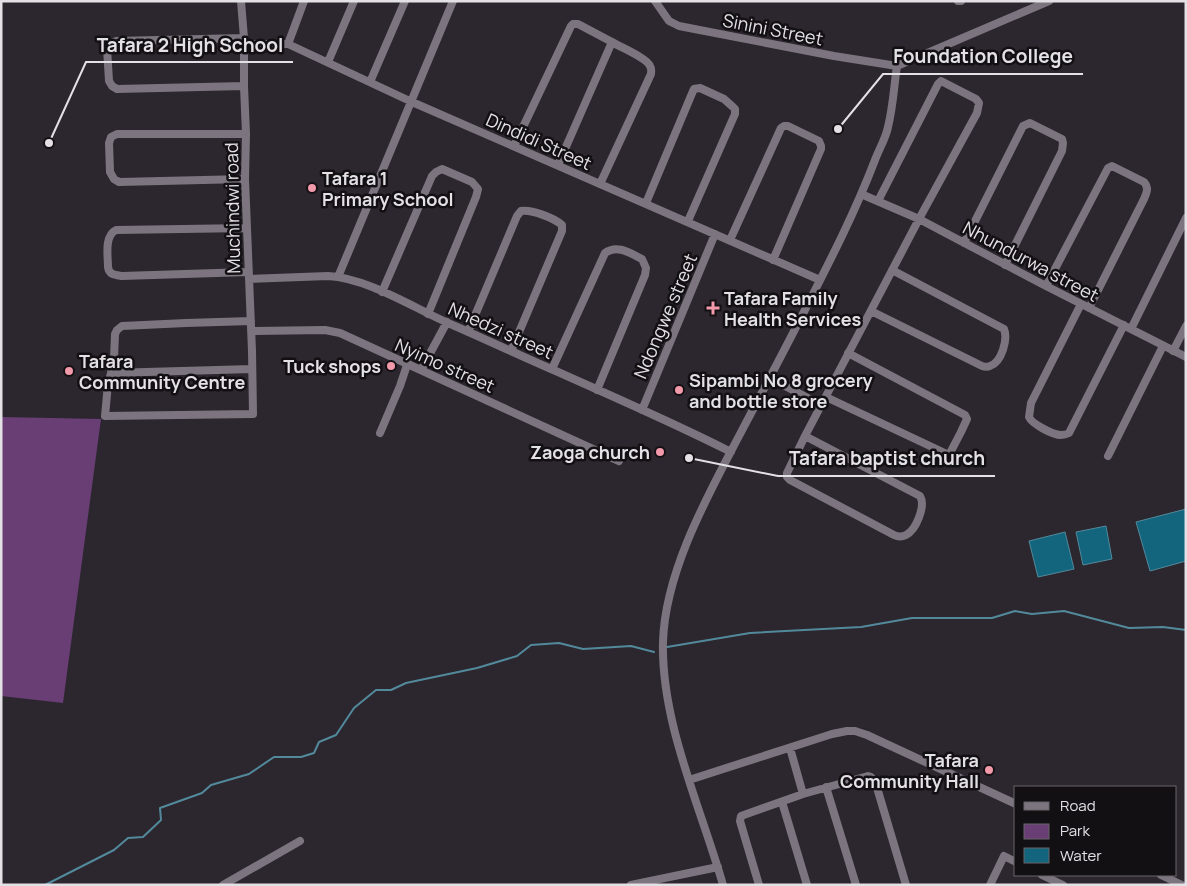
<svg xmlns="http://www.w3.org/2000/svg" width="1187" height="886" font-family="Manrope,sans-serif">
<style>
.green{fill:#683e75}
.water{fill:#13647d;stroke:#528a9c}
.lines{fill:none;stroke-linecap:round;stroke-linejoin:round}
.stream{stroke:#528a9c;stroke-width:2}
.minor{stroke:#7c757f;stroke-width:8}
.poi-dot{fill:#f39aaa;stroke:#131014;stroke-width:2}
.labels{text-anchor:middle;dominant-baseline:central;stroke-width:5;stroke-linejoin:round;paint-order:stroke}
.street-label{font-size:18px;fill:#e4e1e6;stroke:#131014}
.poi-label{font-size:18px;font-weight:bold;fill:#e4e1e6;stroke:#131014;text-anchor:start}
.leader{fill:none;stroke:#e4e1e6;stroke-width:2}
.callout-dot{fill:#e4e1e6;stroke:#131014;stroke-width:2}
.callout-label{font-size:19px;text-anchor:middle;font-weight:bold;fill:#e4e1e6;stroke:#131014;stroke-width:5;stroke-linejoin:round;paint-order:stroke}
</style>
<rect width="100%" height="100%" fill="#2c262e"/>
<!-- green -->
<path class="green" d="M1 417 101 419 63 703 1 696Z"/>
<!-- water -->
<path class="water" d="M1186 509V561L1150 571 1136 522Z
M1106 526 1112 559 1083 565 1076 532Z
M1065 532 1074 569 1038 577 1029 541Z"/>
<g class="lines">
<!-- stream -->
<path class="stream" d="M667 647 750 633 861 627 912 618H992L1015 611 1032 614 1064 611 1129 628 1163 627 1186 630
M45 885 114 850 128 838 143 837 161 820 160 808 202 793 211 785 249 774 274 757H301L314 753 319 742 336 735 354 708 376 690H391L406 683 477 668 517 656 531 645 559 643 583 649 631 646 654 652"/>
<!-- minor -->
<path class="minor" d="M655 1 669 21 679 26 834 56 897 66
M958 1H961
M244 38 116 41 110 44 107 48 109 81 112 86 117 89 244 86
M244 44H288L412 102 820 280
M288 44 304 1
M328 62 354 1
M897 66 1049 1
M370 82 405 1
M514 146 571 26 573 24H578L612 42
M558 165 612 42C620 47 647 58 650 66 652 69 651 72 651 74L600 184
M245 179 119 182 114 179 110 172 109 143 111 137 117 134H246
M861 194 919 219 1046 286 1186 357
M646 203 693 91 694 89 700 88 724 99 733 107 735 109V114L688 221
M247 228 116 230C104 236 108 256 108 267 109 275 115 275 122 276L248 272
M730 240 781 128 784 126H788L819 141 821 146V149L773 260
M964 243 1023 126 1030 123 1062 139 1063 143 1062 151 1005 265
M338 277 453 1
M249 279 328 276C367 278 412 307 448 323 485 339 521 356 558 372 616 398 674 423 731 452
M1046 286 1108 168 1112 166 1144 182C1149 188 1147 192 1144 199L1089 308
M382 292 432 176 436 172 442 169 472 182 478 189 476 197 428 314
M1081 304 1031 403 1029 417C1032 424 1053 435 1061 435 1065 435 1065 435 1069 433L1124 325
M871 311 982 366C985 367 988 367 990 366 1002 362 1008 339 1004 329L892 270
M251 321 186 323 122 326 117 330 115 334 114 359 111 373 252 369
M1131 329 1186 218
M251 331 325 330 340 333 619 461
M468 332 517 216 521 211C531 209 554 218 562 225V231L511 351
M1173 351 1186 326
M552 369 605 253C617 244 630 253 642 259L646 268 645 275 597 390
M421 370 447 322
M111 373 108 384 105 416 253 414 252 351 245 179 246 134 244 86V38L241 1
M770 378 821 405
M826 397 949 455 961 432 967 419 965 415 848 353
M642 410 715 234
M380 433 400 386 407 365
M805 436 920 496C926 506 916 530 906 535 902 537 898 537 894 535L790 480 787 477V473L805 436 919 219 977 113 979 103 976 99 941 81 938 84 878 201
M1108 456 1163 346
M790 748 803 794
M689 780 832 734 847 731H855L867 735 1016 804
M826 787 856 885
M782 802 807 885
M1042 875 1063 885
M1161 875 1182 885
M223 885 300 841
M631 885 718 867
M723 885C701 808 661 723 663 642 665 572 707 497 739 436 774 370 809 304 842 236 854 211 865 186 875 160 879 149 886 138 888 127 893 107 894 86 897 66
M759 885 740 821 741 816 803 794 868 776 871 777 875 781 906 885
M990 885 1004 856 1016 862"/>
</g>
<!-- markers -->
<g class="poi-dot">
<circle cx="312" cy="188" r="5"/>
<path d="M710.5 300.5h5v5h5v5h-5v5h-5v-5h-5v-5h5z"/>
<circle cx="391" cy="366" r="5"/>
<circle cx="69" cy="371" r="5"/>
<circle cx="679" cy="390" r="5"/>
<circle cx="660" cy="452" r="5"/>
<circle cx="989" cy="770" r="5"/>
</g>
<g class="labels">
<!-- street labels -->
<g class="street-label">
<text transform="translate(773 29) rotate(11)">Sinini Street</text>
<text transform="translate(539 141) rotate(24)">Dindidi Street</text>
<text transform="translate(232 208) rotate(-91)">Muchindwi road</text>
<text transform="translate(1031 261) rotate(28)">Nhundurwa street</text>
<text transform="translate(665 316) rotate(-67)">Ndongwe street</text>
<text transform="translate(501 330) rotate(24)">Nhedzi street</text>
<text transform="translate(445 365) rotate(24)">Nyimo street</text>
</g>
<!-- poi labels -->
<g class="poi-label">
<text x="322" y="178">Tafara 1<tspan x="322" dy="21">Primary School</tspan></text>
<text x="724" y="298">Tafara Family<tspan x="724" dy="21">Health Services</tspan></text>
<text x="79" y="361">Tafara<tspan x="79" dy="21">Community Centre</tspan></text>
<text x="381" y="366" text-anchor="end">Tuck shops</text>
<text x="689" y="380">Sipambi No 8 grocery<tspan x="689" dy="21">and bottle store</tspan></text>
<text x="650" y="452" text-anchor="end">Zaoga church</text>
<text x="979" y="760" text-anchor="end">Tafara<tspan x="979" dy="21">Community Hall</tspan></text>
</g>
</g>
<!-- callouts -->
<path class="leader" d="M49 143L86 62H293M838 129L883 74H1083M689 458L778 476H995"/>
<g class="callout-dot">
<circle cx="49" cy="143" r="5"/>
<circle cx="838" cy="129" r="5"/>
<circle cx="689" cy="458" r="5"/>
</g>
<g class="callout-label">
<text x="190" y="52">Tafara 2 High School</text>
<text x="983" y="63">Foundation College</text>
<text x="887" y="465">Tafara baptist church</text>
</g>
<!-- border -->
<rect width="1187" height="886" fill="none" stroke="#e4e1e6" stroke-width="5"/>
<!-- legend -->
<rect x="1014" y="786" width="162" height="90" fill="#131014" stroke="#676468"/>
<rect x="1024" y="802" width="25" height="8" fill="#7c757f" stroke="#676468"/>
<text x="1060" y="811" font-size="15" fill="#e4e1e6">Road</text>
<rect x="1024" y="824" width="25" height="15" fill="#683e75" stroke="#676468"/>
<text x="1060" y="836" font-size="15" fill="#e4e1e6">Park</text>
<rect x="1024" y="848" width="25" height="15" fill="#13647d" stroke="#676468"/>
<text x="1060" y="861" font-size="15" fill="#e4e1e6">Water</text>
</svg>
